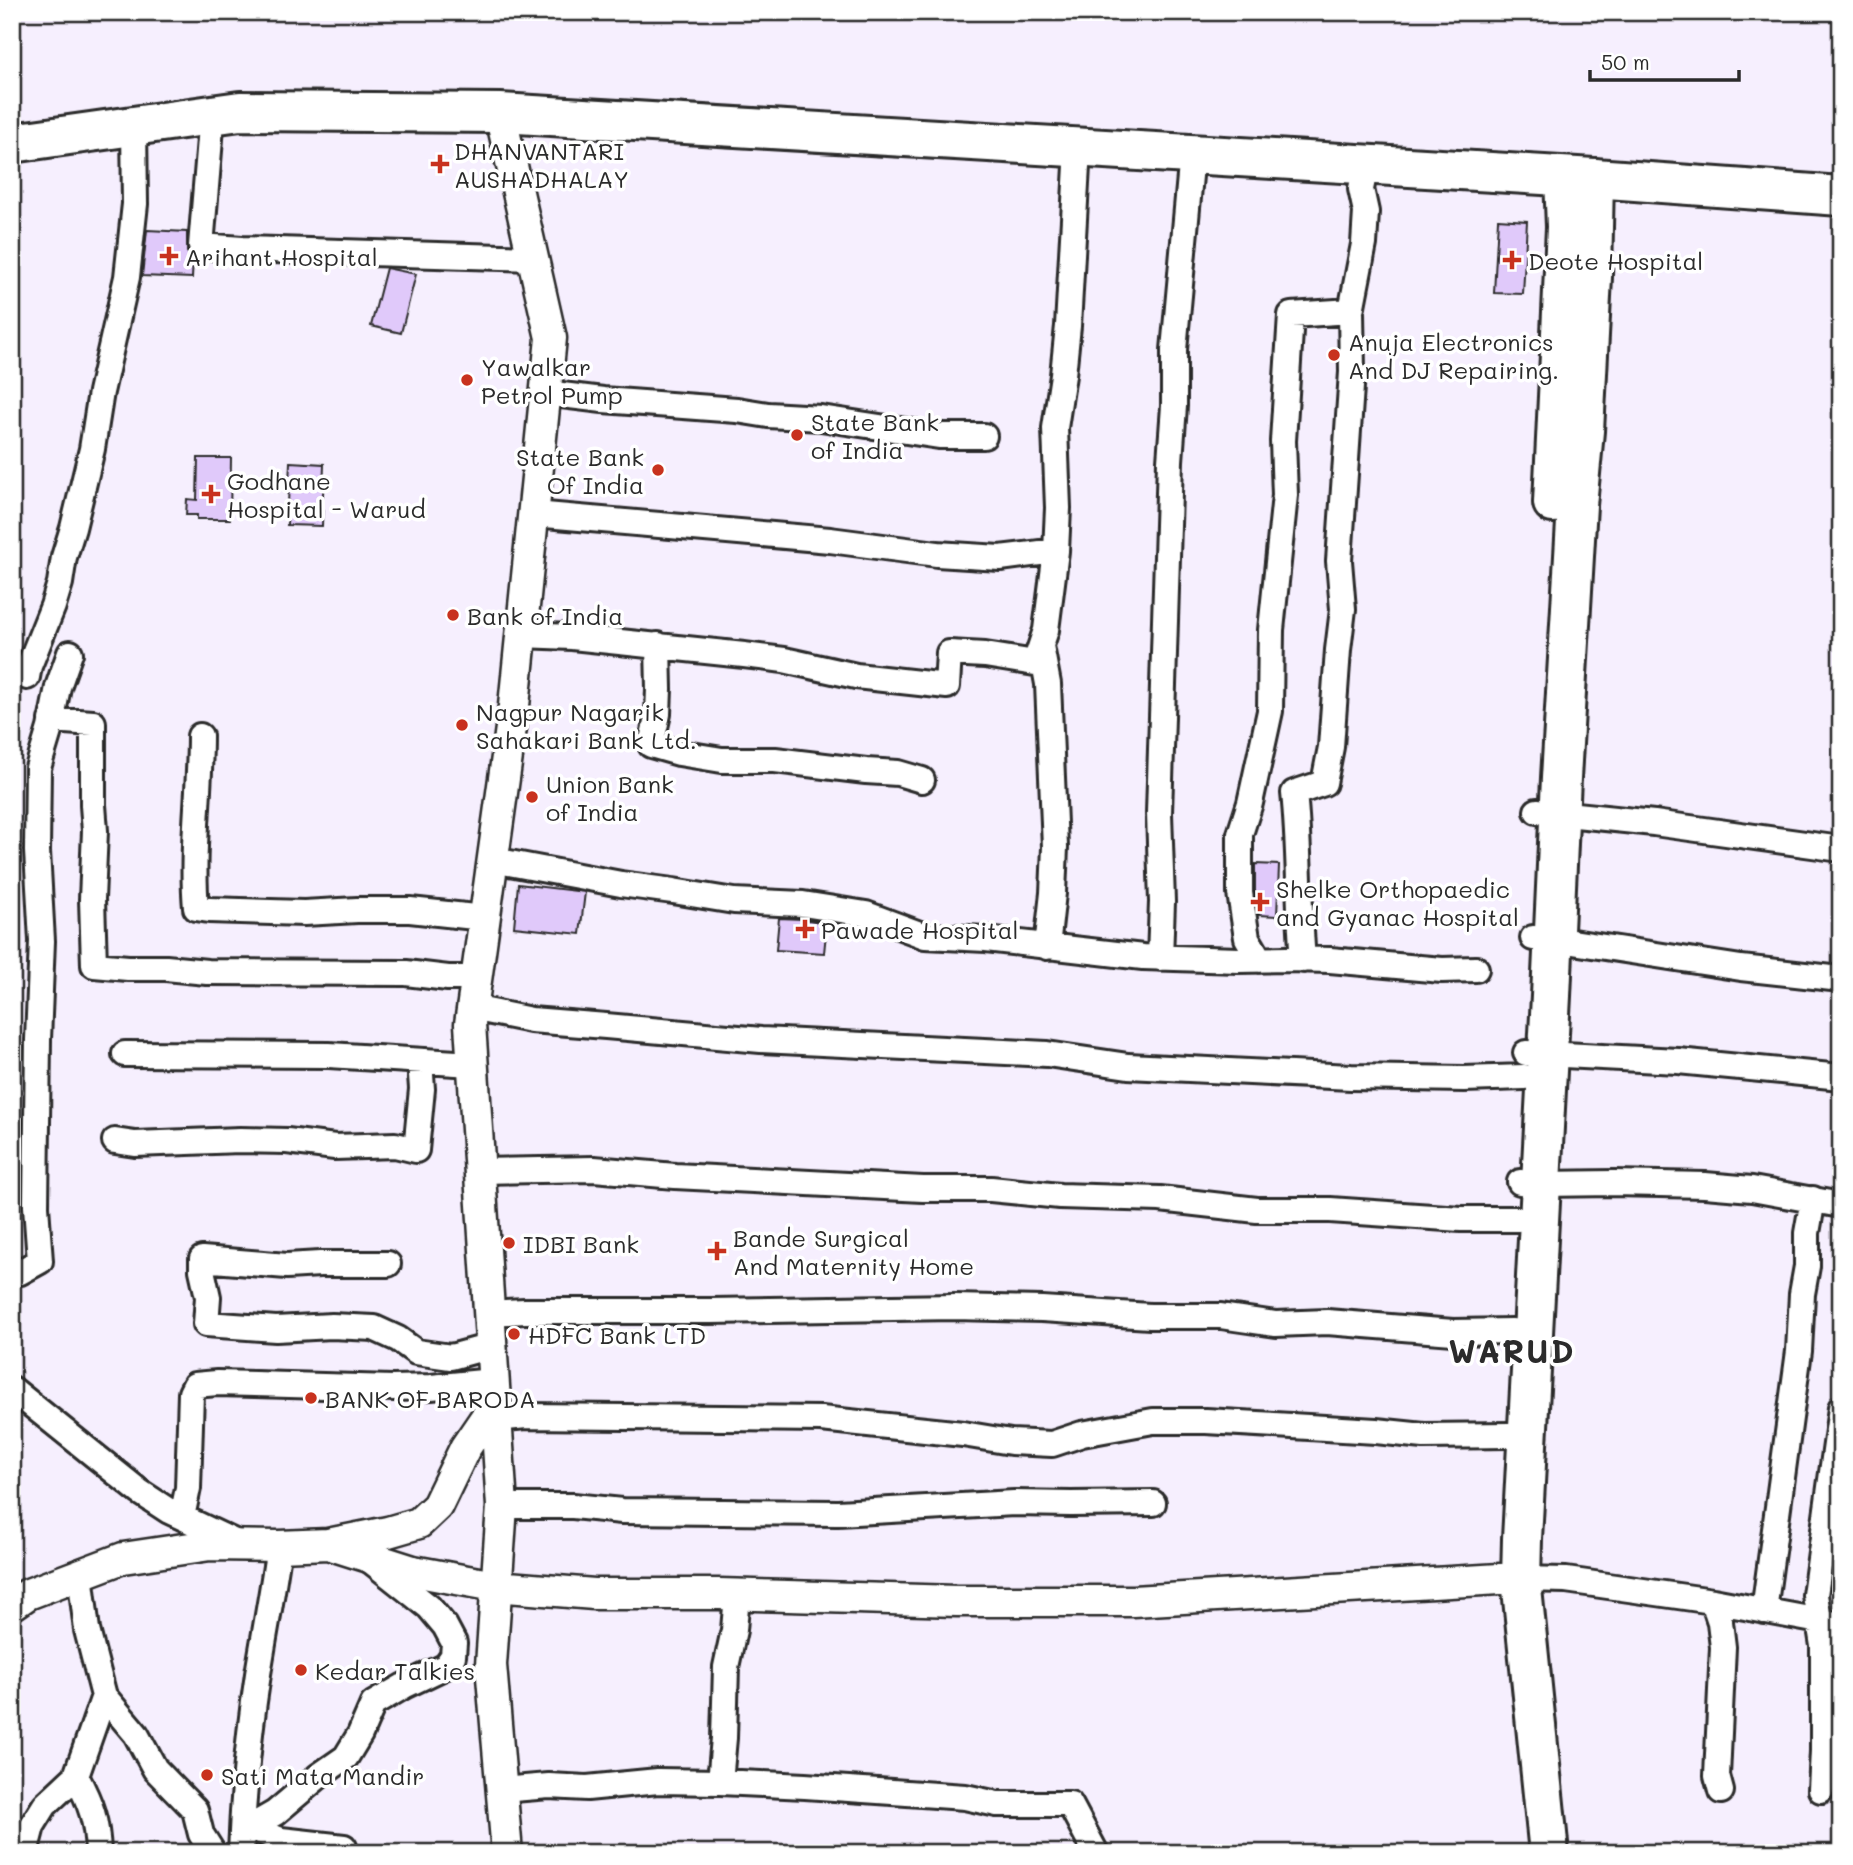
<svg xmlns="http://www.w3.org/2000/svg" width="1853" height="1865" font-family="Mali,sans-serif">
<style>
.building{fill:#e0c9fa;stroke:#2b2b2b;stroke-width:2}
.lines{fill:none;stroke-linecap:round;stroke-linejoin:round}
.minor-casing{stroke:#2b2b2b;stroke-width:30}
.tertiary-casing{stroke:#2b2b2b;stroke-width:35}
.primary-casing{stroke:#2b2b2b;stroke-width:44}
.trunk-casing{stroke:#2b2b2b;stroke-width:44}
.minor{stroke:#fff;stroke-width:24}
.tertiary{stroke:#fff;stroke-width:30}
.primary{stroke:#fff;stroke-width:38}
.trunk{stroke:#fff;stroke-width:38}
.poi-dot{fill:#c8321e;stroke:#fff;stroke-width:2.5}
.labels{text-anchor:middle;dominant-baseline:central;stroke-width:7;stroke-linejoin:round;paint-order:stroke}
.poi-label{font-size:24px;fill:#2b2b2b;stroke:#fff;text-anchor:start}
.district-label{font-size:32px;font-weight:bold;letter-spacing:2px;fill:#2b2b2b;stroke:#fff}
</style>
<rect width="100%" height="100%" fill="#f6effe"/>
<filter id="ink" filterUnits="userSpaceOnUse"><feTurbulence type="fractalNoise" baseFrequency=".0143" numOctaves="2"/><feDisplacementMap in="SourceGraphic" scale="14" xChannelSelector="R" yChannelSelector="G"/><feConvolveMatrix kernelMatrix="1 2 1 2 8 2 1 2 1" color-interpolation-filters="sRGB"/></filter>
<g filter="url(#ink)">
<!-- building -->
<path class="building" d="M1498 219 1527 221 1523 294 1494 293Z
M147 230 187 232V252L193 258 192 278 142 276Z
M386 268 416 274 401 333 371 326Z
M198 458H231L230 519H197V515H186L187 499 197 500Z
M290 462 324 464 322 526 287 525Z
M1255 864 1279 865 1277 916 1259 915 1255 892Z
M518 884 585 892 580 934 514 927Z
M779 918 802 919 827 923 824 953 776 950Z"/>
<g class="lines">
<defs>
<path id="minor" d="M212 115 201 246 242 249 533 258
M545 393 603 400 737 410 768 415 821 418 939 436H984
M534 514 830 540 937 554 1000 558 1056 551
M521 635 572 637 744 655 784 660 856 676 947 686 949 653 985 655 1035 663 1046 630 1056 551 1058 508 1055 428 1063 375 1068 326 1078 148
M658 645 659 689 658 714 651 745 679 753 722 760H775L866 771 898 773 922 780
M1041 646 1048 684 1055 847 1053 893 1047 947
M27 677 29 666 53 606 60 583 64 557 73 528 92 449 101 392 127 277 135 204 134 126
M51 720 93 723V805L95 831 92 899 94 965 128 968H166L207 972 406 973 448 978H476
M200 736C200 793 191 851 196 908L209 910 304 913 357 910H410L484 918
M1537 811 1654 823 1841 849
M493 860 621 884 673 891 734 901 803 904 866 914 925 936 986 939 1143 957 1239 960 1287 959 1330 960 1442 970 1476 969
M1533 938 1553 939 1741 968 1841 979
M1160 958 1162 902 1159 813 1170 461 1174 406V350L1192 154
M1260 960 1247 938 1240 893V834L1250 803 1270 711 1271 630 1285 495 1283 441 1291 315 1351 311 1364 244 1366 212 1361 189 1366 165
M1303 960C1298 904 1300 848 1294 793L1324 783 1331 747 1338 650 1343 609 1339 561 1352 372 1351 311
M472 1008 531 1020 606 1026 761 1040 1047 1054 1128 1066 1351 1077 1464 1079 1524 1077
M1526 1053 1678 1061 1841 1077
M125 1054 329 1055 472 1064
M115 1141 135 1144 240 1140 287 1141 335 1147 395 1145 416 1150 422 1089 420 1061
M479 1171 594 1169 675 1176 923 1189H991L1060 1196 1160 1199 1257 1210H1330L1461 1219H1518
M1520 1182 1541 1184 1614 1183 1705 1185 1752 1189 1841 1205
M388 1264H320L287 1266 202 1259V1270L208 1297 206 1324 276 1329 332 1326 374 1328 398 1339 416 1352 451 1357 491 1346
M12 1273 20 1272 40 1261 36 1206 38 1040 42 941 37 851 38 768 50 728 58 687 70 653
M489 1313 525 1311H711L955 1307 1042 1309 1150 1316H1221L1276 1324 1327 1322 1453 1332 1512 1331
M12 1389 140 1492 169 1511 239 1544
M496 1419 526 1416 821 1419 963 1434 1011 1442 1052 1444 1082 1434 1153 1421H1206L1376 1431 1424 1436 1509 1435
M502 1506H573L622 1511 838 1513 1014 1503 1071 1504 1153 1503
M182 1517 188 1488 191 1393 195 1385 217 1383 393 1388 431 1387 493 1381
M80 1574 87 1630 104 1696 136 1734 155 1769 195 1810 201 1834 213 1853
M1521 1579 1566 1580 1713 1601 1841 1625
M1713 1601 1720 1622 1723 1647 1717 1776 1721 1791
M1764 1611 1799 1351 1802 1294 1807 1266V1233L1813 1199
M76 1776C91 1804 97 1821 98 1853
M720 1782 724 1738 726 1667 734 1630 737 1595
M501 1790 549 1786 587 1788 658 1781 720 1782 805 1786 965 1797 997 1804H1070L1096 1853
M1821 1790 1823 1751V1646L1815 1595 1841 1408
M250 1827 281 1840 344 1847
M242 1832 275 1813 320 1775 346 1757 360 1734 373 1704 404 1686 446 1666 453 1656 454 1643 445 1626 429 1607 371 1561
M25 1853 32 1826 45 1805 76 1776 104 1696
M241 1853C243 1793 249 1733 258 1674 265 1631 273 1589 279 1546"/>
<path id="tertiary" d="M500 113 551 338 514 706 470 1024 502 1506 491 1665 507 1853
M328 1544 413 1571 495 1586 594 1594H719L957 1601H1133L1500 1579H1521
M12 1605 28 1594 123 1558 210 1545 279 1546 328 1544 388 1532 419 1523 437 1506 465 1448 495 1404"/>
<path id="primary" d="M1594 178 1841 196"/>
<path id="trunk" d="M12 143 240 111 500 113 1594 178 1592 277 1584 431 1577 505 1561 778 1551 996 1522 1539 1521 1579 1549 1853
M1553 503 1566 227 1564 178"/>
</defs>
<!-- minor casing -->
<use href="#minor" class="minor-casing"/>
<!-- tertiary casing -->
<use href="#tertiary" class="tertiary-casing"/>
<!-- primary casing -->
<use href="#primary" class="primary-casing"/>
<!-- trunk casing -->
<use href="#trunk" class="trunk-casing"/>
<!-- minor -->
<use href="#minor" class="minor"/>
<!-- tertiary -->
<use href="#tertiary" class="tertiary"/>
<!-- primary -->
<use href="#primary" class="primary"/>
<!-- trunk -->
<use href="#trunk" class="trunk"/>
</g>
</g>
<!-- markers -->
<g class="poi-dot">
<path d="M436.5 153.5h7v7h7v7h-7v7h-7v-7h-7v-7h7z"/>
<path d="M165.5 245.5h7v7h7v7h-7v7h-7v-7h-7v-7h7z"/>
<path d="M1508.5 249.5h7v7h7v7h-7v7h-7v-7h-7v-7h7z"/>
<circle cx="1334" cy="355" r="7"/>
<circle cx="467" cy="380" r="7"/>
<circle cx="797" cy="435" r="7"/>
<circle cx="658" cy="470" r="7"/>
<path d="M207.5 483.5h7v7h7v7h-7v7h-7v-7h-7v-7h7z"/>
<circle cx="453" cy="615" r="7"/>
<circle cx="462" cy="725" r="7"/>
<circle cx="532" cy="797" r="7"/>
<path d="M1256.5 891.5h7v7h7v7h-7v7h-7v-7h-7v-7h7z"/>
<path d="M801.5 918.5h7v7h7v7h-7v7h-7v-7h-7v-7h7z"/>
<circle cx="509" cy="1243" r="7"/>
<path d="M713.5 1240.5h7v7h7v7h-7v7h-7v-7h-7v-7h7z"/>
<circle cx="514" cy="1334" r="7"/>
<circle cx="311" cy="1398" r="7"/>
<circle cx="301" cy="1670" r="7"/>
<circle cx="207" cy="1775" r="7"/>
</g>
<g class="labels">
<!-- poi labels -->
<g class="poi-label">
<text x="454" y="150">DHANVANTARI<tspan x="454" dy="28">AUSHADHALAY</tspan></text>
<text x="185" y="256">Arihant Hospital</text>
<text x="1528" y="260">Deote Hospital</text>
<text x="1348" y="341">Anuja Electronics<tspan x="1348" dy="28">And DJ Repairing.</tspan></text>
<text x="481" y="366">Yawalkar<tspan x="481" dy="28">Petrol Pump</tspan></text>
<text x="811" y="421">State Bank<tspan x="811" dy="28">of India</tspan></text>
<text x="644" y="456" text-anchor="end">State Bank<tspan x="644" dy="28">Of India</tspan></text>
<text x="227" y="480">Godhane<tspan x="227" dy="28">Hospital - Warud</tspan></text>
<text x="467" y="615">Bank of India</text>
<text x="476" y="711">Nagpur Nagarik<tspan x="476" dy="28">Sahakari Bank Ltd.</tspan></text>
<text x="546" y="783">Union Bank<tspan x="546" dy="28">of India</tspan></text>
<text x="1276" y="888">Shelke Orthopaedic<tspan x="1276" dy="28">and Gyanac Hospital</tspan></text>
<text x="821" y="929">Pawade Hospital</text>
<text x="733" y="1237">Bande Surgical<tspan x="733" dy="28">And Maternity Home</tspan></text>
<text x="523" y="1243">IDBI Bank</text>
<text x="528" y="1334">HDFC Bank LTD</text>
<text x="325" y="1398">BANK OF BARODA</text>
<text x="315" y="1670">Kedar Talkies</text>
<text x="221" y="1775">Sati Mata Mandir</text>
</g>
<!-- district labels -->
<g class="district-label">
<text x="1512" y="1350">WARUD</text>
</g>
</g>
<!-- margin -->
<rect width="1853" height="1865" fill="none" stroke="#fff" stroke-width="42"/>
<rect x="21" y="21" width="1811" height="1823" fill="none" stroke="#2b2b2b" stroke-width="2.5" filter="url(#ink)"/>
<!-- scale -->
<path d="M1590 70v10h149v-10" fill="none" stroke="#2b2b2b" stroke-width="3.5"/>
<text x="1601" y="70" font-size="21" fill="#2b2b2b" stroke="#ffffff" stroke-width="5" paint-order="stroke">50 m</text>
</svg>
